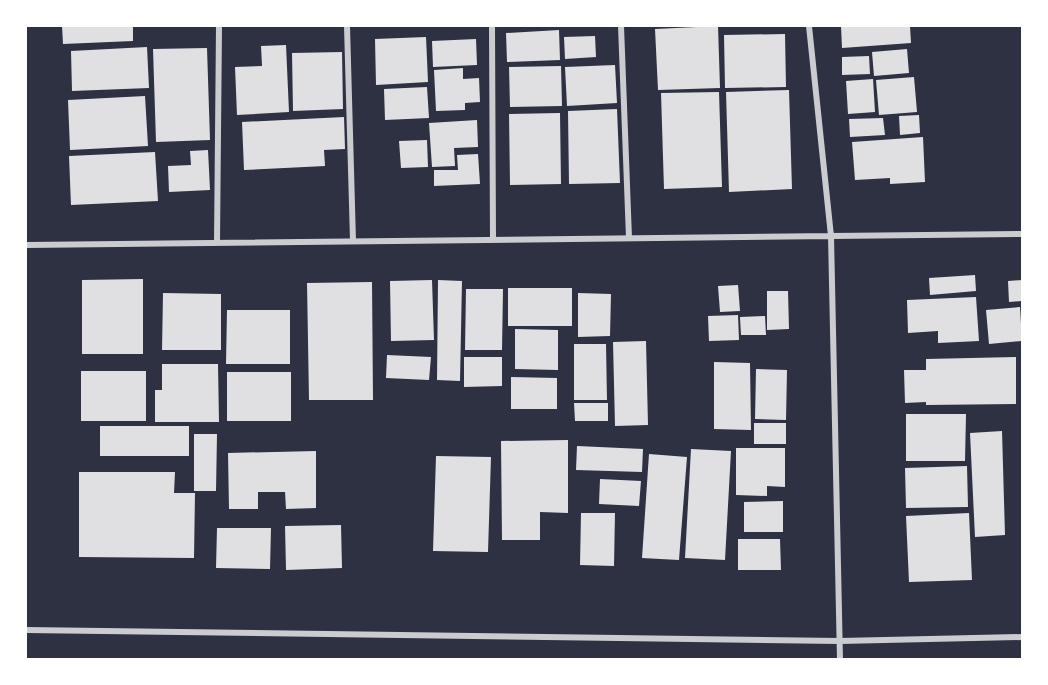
<svg xmlns="http://www.w3.org/2000/svg" width="1048" height="685" font-family="'Sofia Sans Condensed',sans-serif">
<style>
.building{fill:#e0e0e3}
.lines{fill:none;stroke-linecap:round;stroke-linejoin:round}
.minor{stroke:#caccd0;stroke-width:6}
</style>
<rect width="100%" height="100%" fill="#2d3142"/>
<!-- building -->
<path class="building" d="M62 26H133V41L63 44Z
M718 26 720 88 658 90 655 29Z
M841 26H910L911 43 842 48Z
M559 30 560 60 507 62 506 33Z
M785 34 786 87 725 88 724 35Z
M595 36 596 57 565 59 564 37Z
M426 37 428 82 376 85 375 39Z
M476 39 477 65 433 67 432 41Z
M286 45 289 112 237 115 235 67 262 66 261 46Z
M147 47 149 88 72 91 71 51Z
M207 48 210 140 156 142 153 49Z
M907 49 909 73 874 76 872 52Z
M342 52 343 109 293 111 292 53Z
M869 56 870 74 842 75V57Z
M615 65 617 103 567 106 565 67Z
M561 66 562 106 510 107 509 67Z
M463 68V79L479 78 480 102 465 103V110L436 111 434 70Z
M914 77 917 112 879 115 876 80Z
M873 79 875 112 848 114 846 81Z
M427 87 429 118 385 120 384 89Z
M789 90 792 189 729 192 726 92Z
M719 92 722 187 664 189 661 93Z
M145 96 148 146 70 150 68 100Z
M617 109 620 183 569 184 568 111Z
M560 113 561 184 510 185 509 114Z
M919 115 920 133 900 135 899 116Z
M344 117 345 149 324 150 325 166 244 170 242 122Z
M883 118 885 135 850 137 849 119Z
M477 120 478 147 454 148 455 166 432 167 429 123Z
M923 137 925 182 890 184V178L855 180 852 142Z
M427 140 428 167 401 168 399 141Z
M208 150 210 190 169 192 168 166 191 165 190 151Z
M155 152 158 201 71 205 69 156Z
M478 154 480 184 434 186V170H458L457 155Z
M975 275 976 291 930 295 929 278Z
M143 279V354H82V280Z
M432 280 434 340 391 341 390 281Z
M438 280 462 281 460 381 437 380Z
M1022 280V301L1009 302 1008 281Z
M372 282 373 400H309L307 283Z
M738 285 740 311 720 312 718 286Z
M508 288H572V326H508Z
M466 289H503L502 350H465Z
M767 291H788L789 329 767 330Z
M163 293 221 294V350H162Z
M578 293 611 294 610 336 578 337Z
M976 297 979 341 938 343V331L908 333 907 300Z
M1020 307 1022 341 989 344 986 310Z
M227 310H290V364H226Z
M738 315 739 340 709 341 708 316Z
M765 316 766 335H741L740 317Z
M515 329 558 330V370L515 369Z
M646 341 648 425 615 426 613 342Z
M574 344H606L607 400H574Z
M387 355 431 357 429 380 386 378Z
M464 357H502V386L464 387Z
M1016 357V404L926 405V402L905 403 904 370H926V359Z
M714 362 750 363 751 430 714 429Z
M162 364H218L219 422H155V390H162Z
M756 369 787 370 786 420 755 419Z
M81 371H146V421H81Z
M227 372H291V421H227Z
M511 377 557 378V409H511Z
M574 403H608V421H575Z
M906 414H966L965 461H906Z
M754 423H786V444H754Z
M100 426H189V456H100Z
M1002 431 1005 535 975 537 970 433Z
M194 434H217L216 491H194Z
M568 440V513L540 512V540H502L501 441Z
M577 446 643 449 642 472 576 470Z
M736 448H785V487L767 486V496L736 495Z
M691 449 731 451 725 560 685 558Z
M316 451V508L286 509 285 492H258V509H229L228 453Z
M649 454 687 457 679 560 642 558Z
M436 456 491 457 488 552 433 551Z
M967 466 968 507 906 508 905 468Z
M79 472H175L174 493H195L194 558 79 557Z
M600 479 641 481 639 506 599 504Z
M783 501V532H744V502Z
M581 513H615L614 566 580 565Z
M969 513 972 580 909 582 906 516Z
M341 525 342 568 286 570 285 526Z
M217 528H271L270 569 216 568Z
M738 539H780L781 570H738Z"/>
<g class="lines">
<!-- minor -->
<path class="minor" d="M347 26 353 241
M492 26 493 240
M621 26 629 238
M809 26 831 236 840 660
M217 242 219 26
M26 245 1022 234
M26 630 840 641 1022 637"/>
</g>
<!-- border -->
<rect width="1048" height="685" fill="none" stroke="#ffffff" stroke-width="54"/>
</svg>
